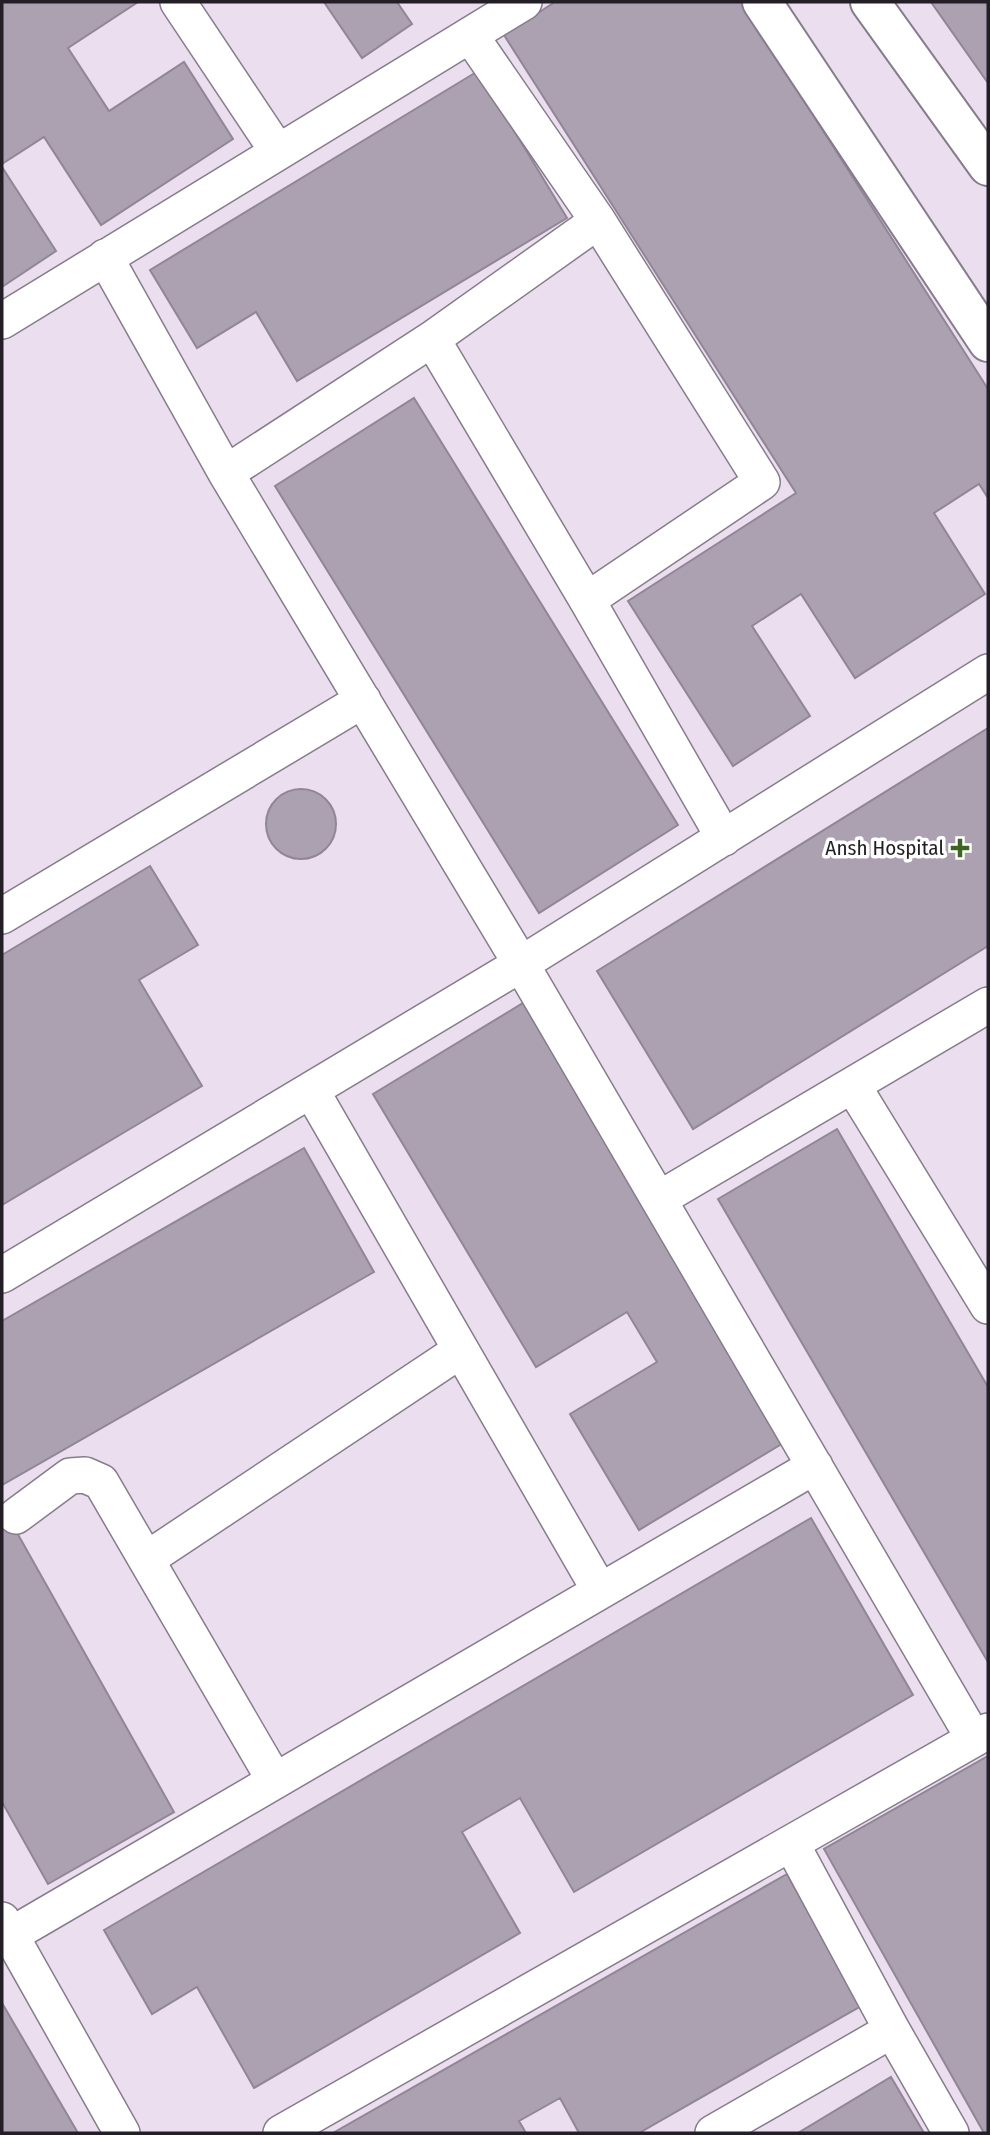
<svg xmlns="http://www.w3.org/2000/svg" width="990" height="2135" font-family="'Fira Sans Condensed',sans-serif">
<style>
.building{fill:#aca1b1;stroke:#918696;stroke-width:2}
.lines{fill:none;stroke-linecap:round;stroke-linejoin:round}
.minor-casing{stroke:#877c8c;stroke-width:38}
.tertiary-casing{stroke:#877c8c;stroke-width:42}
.minor{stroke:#fff;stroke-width:35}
.tertiary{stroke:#fff;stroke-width:38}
.poi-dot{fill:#3d6521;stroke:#fff;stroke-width:2.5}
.labels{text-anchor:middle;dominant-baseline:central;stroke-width:7;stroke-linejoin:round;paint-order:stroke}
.poi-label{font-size:21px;fill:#241f26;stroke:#fff;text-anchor:end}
</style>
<rect width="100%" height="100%" fill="#eadeef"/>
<!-- building -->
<path class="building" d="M2 2H138L68 48 109 111 184 62 233 139 101 225 44 137 2 164Z
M324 2H397L412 24 362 58Z
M555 2H741L988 389V498L979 484 934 513 985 594 855 678 801 594 752 626 810 716 733 766 628 601 796 493 504 35Z
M931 2H988V83Z
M478 71 567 218 297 381 256 312 197 348 150 270Z
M2 167 56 251 2 287Z
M414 398 678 825 539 913 275 486Z
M988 728V946L693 1129 597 971Z
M266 824a35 35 0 1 1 70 0a35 35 0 1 1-70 0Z
M150 866 198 945 139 980 202 1086 2 1205V955Z
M523 1003 785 1442 639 1530 570 1414 657 1362 627 1312 536 1367 373 1094Z
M837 1129 988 1387V1662L718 1199Z
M304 1148 374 1272 2 1485V1321Z
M2 1506 174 1812 48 1884 2 1802Z
M811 1518 913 1695 574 1892 520 1798 462 1832 520 1933 254 2088 197 1987 152 2014 104 1930Z
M988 1756V2133H984L824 1849Z
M787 1874 861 2006 639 2133H579L560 2098 519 2121 526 2133H333Z
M2 2003 78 2133H2Z
M891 2077 924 2133H798Z"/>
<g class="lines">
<defs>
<path id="minor" d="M178 2 278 152
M470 35 598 221 762 482 587 600
M105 257 226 473 521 964 974 1739
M2 321 524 2
M432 339 587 600 724 838
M226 473 432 339 598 221
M2 916 363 700
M853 1086 988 1306
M311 1090 600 1591
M659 1199 988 1005
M2 1275 521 964 988 672
M16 1516 70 1476 85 1475 101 1482 275 1781
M147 1559 461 1350
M791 1843 892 2030 951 2133
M2 1920 122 2133
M11 1935 815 1466
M281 2133 988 1731
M713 2133 892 2030"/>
<path id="tertiary" d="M762 2 988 342
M870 2 988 166"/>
</defs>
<!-- minor casing -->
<use href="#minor" class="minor-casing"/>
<!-- tertiary casing -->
<use href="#tertiary" class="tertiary-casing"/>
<!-- minor -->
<use href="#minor" class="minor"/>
<!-- tertiary -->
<use href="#tertiary" class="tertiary"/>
</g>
<!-- markers -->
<path class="poi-dot" d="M956.5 837.5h7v7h7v7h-7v7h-7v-7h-7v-7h7z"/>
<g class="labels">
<!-- poi labels -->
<g class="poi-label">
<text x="944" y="848">Ansh Hospital</text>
</g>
</g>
<!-- border -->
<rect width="990" height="2135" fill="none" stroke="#241f26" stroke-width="7"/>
</svg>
